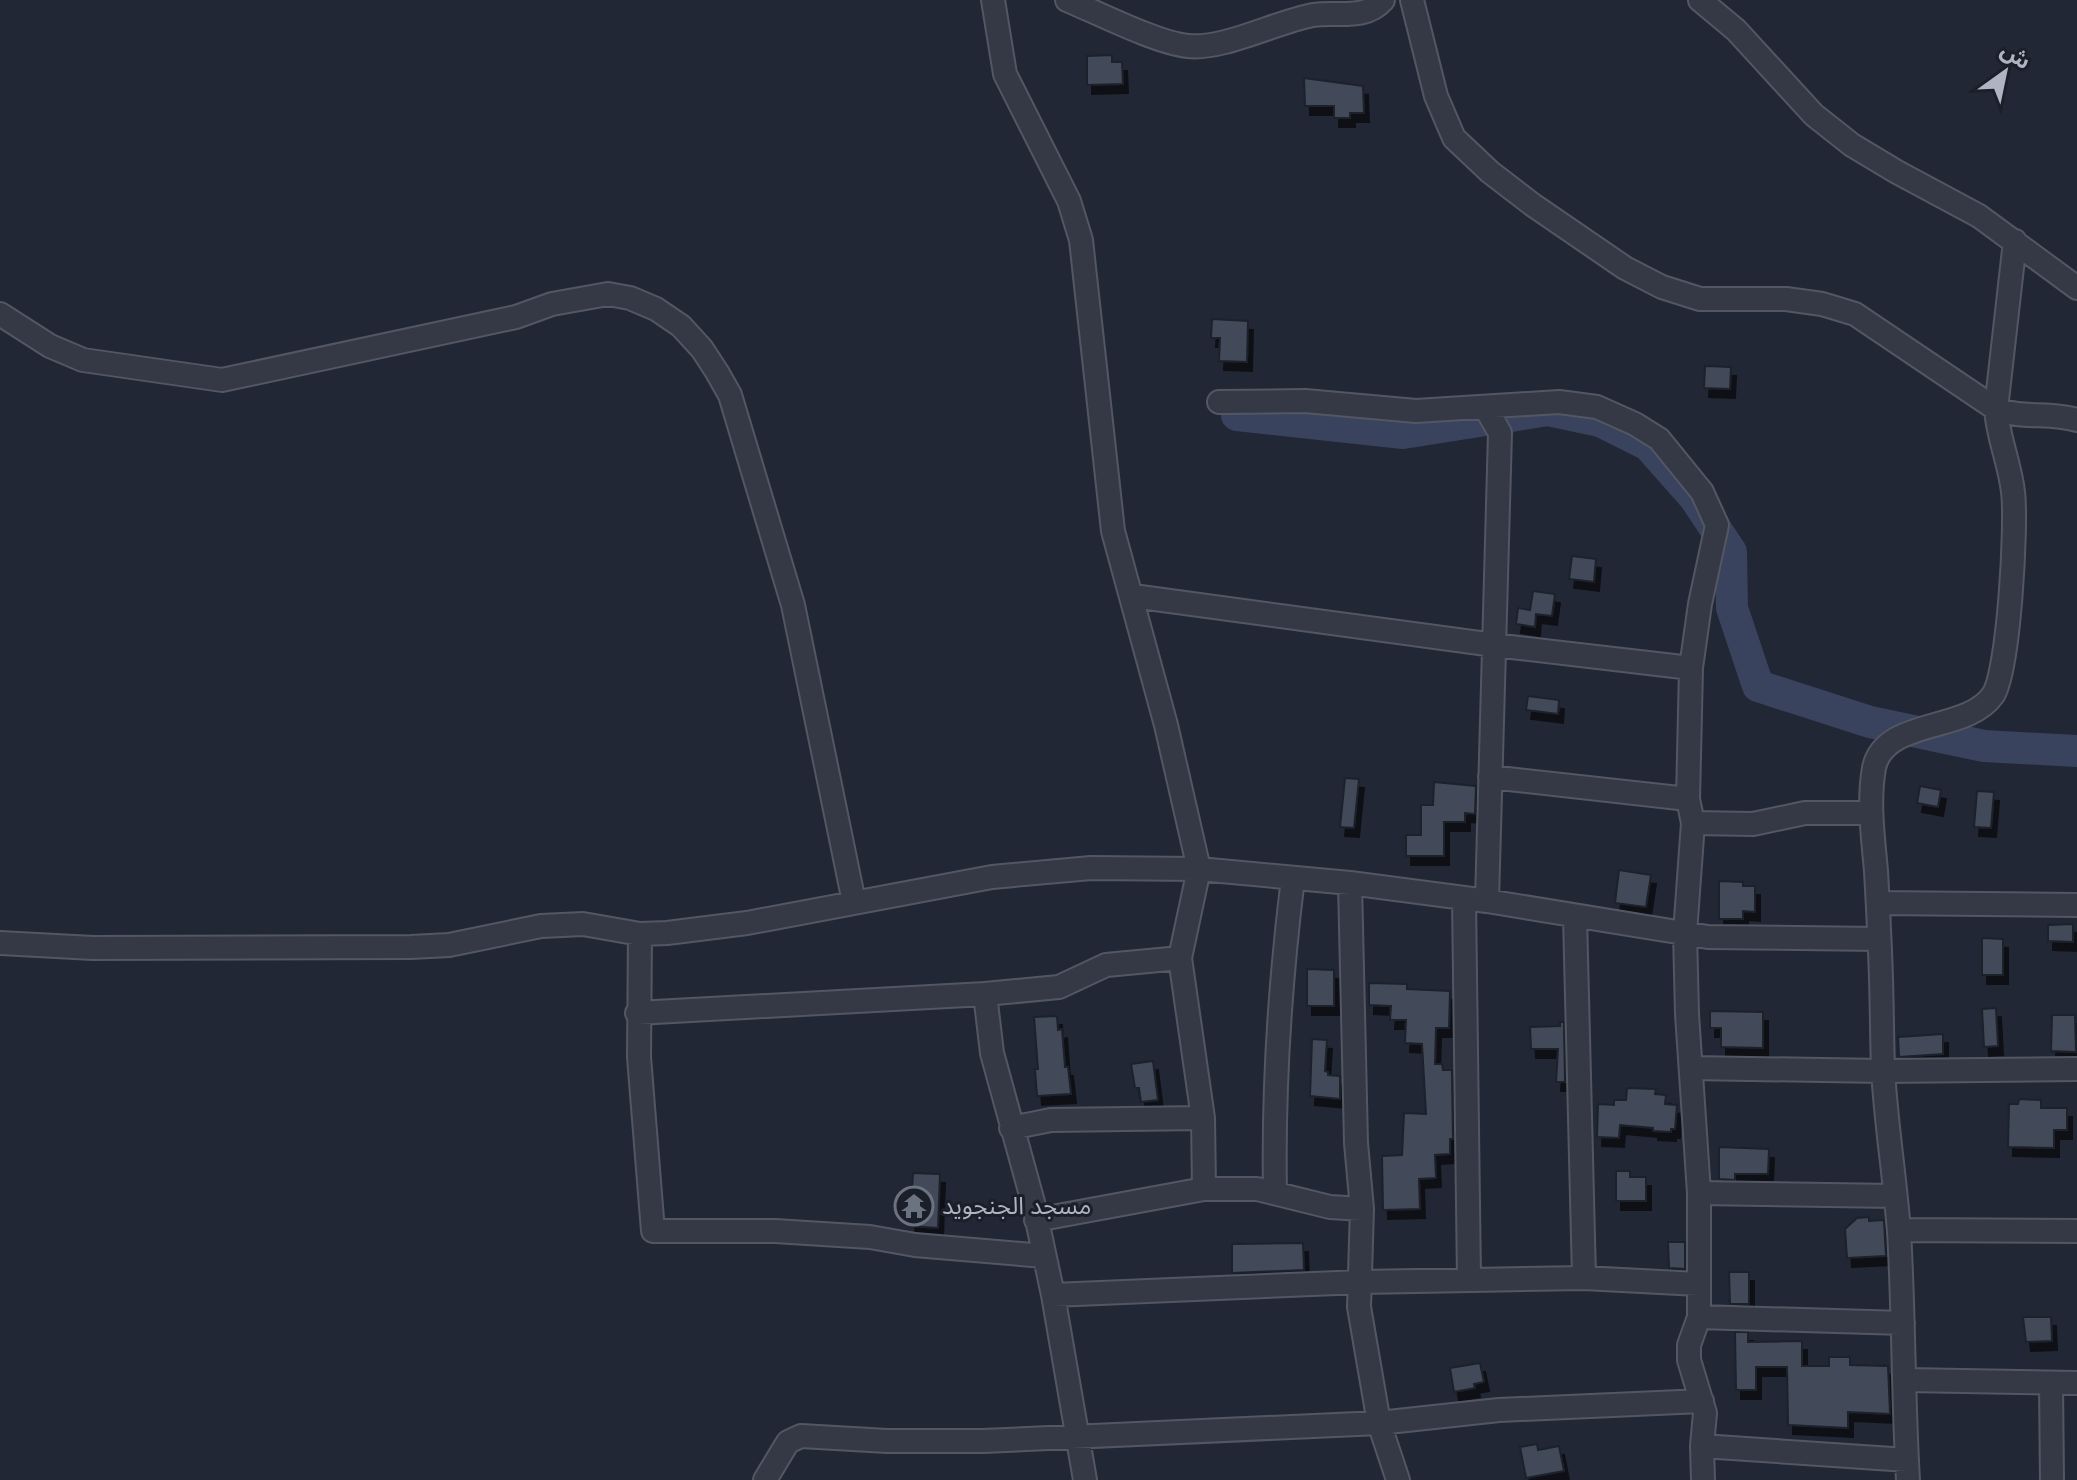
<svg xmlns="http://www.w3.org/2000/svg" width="2077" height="1480" font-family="'Nunito Sans','Noto Sans Arabic',sans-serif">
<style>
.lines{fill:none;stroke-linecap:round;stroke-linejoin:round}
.river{stroke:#39435d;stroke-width:32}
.building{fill:#434a59;stroke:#1d212c;stroke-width:2;filter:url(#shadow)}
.minor-casing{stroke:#525763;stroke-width:26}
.minor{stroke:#353945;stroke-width:22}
.labels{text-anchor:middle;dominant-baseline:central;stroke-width:6;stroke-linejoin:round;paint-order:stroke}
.poi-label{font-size:24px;fill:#afb4c2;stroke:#1b1f2a;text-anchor:start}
</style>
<defs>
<filter id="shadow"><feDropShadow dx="5" dy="9" stdDeviation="0" flood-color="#0009"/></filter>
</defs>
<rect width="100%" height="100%" fill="#222735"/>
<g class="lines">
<!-- river -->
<path class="river" d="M1237 415 1403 433 1548 410 1600 421 1648 445 1695 498 1731 552 1732 608 1758 686 1870 722 1984 746 2077 751"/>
</g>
<!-- building -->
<path class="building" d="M1112 55V62H1122L1123 84 1087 85V56Z
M1304 78 1363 86 1364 113H1350V118H1334V106H1305Z
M1212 319 1248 321 1247 362 1219 361 1220 338H1211Z
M1705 366 1731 367 1730 389 1704 388Z
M1572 556 1596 559 1594 582 1569 579Z
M1533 591 1555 594 1552 616 1536 614 1535 627 1516 624 1518 608 1530 610Z
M1528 696 1559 700 1558 714 1526 710Z
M1345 778 1359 779 1354 828 1340 827Z
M1434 782 1476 786 1475 814 1465 813V822H1444V856H1406V835H1421V805H1433Z
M1920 786 1941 790 1938 807 1917 803Z
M1977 791 1994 792 1991 828 1974 827Z
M1619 870 1651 875 1646 907 1615 903Z
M1719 881 1743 882V886H1755V912L1743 911V919H1719Z
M2073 924V942L2048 941V925Z
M1982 938 2003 939V975H1982Z
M1307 969 1334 970V1006H1307Z
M1369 983 1407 984V989L1450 991 1449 1028H1436L1435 1064H1442L1443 1070H1452L1453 1139H1450V1154L1435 1155 1436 1178 1419 1179 1420 1209 1383 1210 1382 1156 1402 1155 1404 1113 1426 1114 1422 1044 1405 1043 1406 1020H1390L1391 1006 1369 1005Z
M1996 1008 1998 1046 1984 1047 1982 1009Z
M1710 1011 1763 1012V1048L1721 1047V1028H1710Z
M2052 1015H2075L2076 1052 2051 1051Z
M1057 1016 1058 1030 1062 1029 1065 1067H1068L1071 1094 1037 1096 1035 1069H1038L1034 1017Z
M1560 1022H1564L1565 1082H1556L1558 1049H1531L1530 1027 1560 1026Z
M1943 1034V1054L1899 1057 1898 1037Z
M1312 1039 1327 1040 1325 1071 1328 1072V1075L1340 1076V1099L1310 1096Z
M1153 1061 1158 1100 1141 1102 1139 1088H1135L1131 1064Z
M1627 1088 1656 1089 1655 1094 1666 1095 1665 1104 1677 1105 1675 1129H1671V1132L1653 1131V1128L1620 1125 1619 1138 1597 1137 1598 1104 1614 1105V1100H1626Z
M2019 1099 2041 1100V1108H2067V1130H2054V1148L2008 1147 2009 1104H2018Z
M1719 1147 1769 1149 1768 1174H1735V1180L1719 1179Z
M1616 1171H1630V1177H1646V1201H1616Z
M913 1173 940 1174 938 1228 910 1226Z
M1869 1217V1221L1884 1220 1886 1256 1847 1258 1845 1229 1857 1218Z
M1668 1242H1685V1269L1669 1268Z
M1303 1243 1304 1270 1232 1273V1244Z
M1729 1272H1749V1304H1730Z
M2023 1317H2051L2052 1341 2026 1342Z
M1735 1332H1748V1342L1802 1341V1366H1829V1357H1850V1365L1888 1366 1890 1414 1848 1412V1428L1788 1425 1787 1367H1756V1390H1736Z
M1480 1363 1484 1382 1474 1384 1475 1388 1454 1392 1450 1368Z
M1537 1444 1538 1450 1559 1446 1564 1471 1526 1478 1520 1447Z"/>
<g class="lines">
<defs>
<path id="minor" d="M993 0 1005 74 1069 201 1081 240 1113 531 1166 725 1199 869 1180 958 1203 1118 1204 1189 1036 1220
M1067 0C1098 13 1157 43 1188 46 1223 50 1276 22 1313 15 1338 11 1364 21 1383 0
M1412 0 1436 96 1454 138 1490 172 1533 205 1625 268 1662 287 1700 299H1786L1822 304 1855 314 1996 409C2022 419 2050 412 2077 420
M1700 0 1736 30 1814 115 1852 145 1897 172 1979 216 2077 288
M0 314 50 346 83 360 222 380 516 317 552 304 608 294 630 298 656 309 681 326 702 349 717 372 730 395 793 605 854 902
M1219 402 1305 401 1416 411 1559 402 1597 407 1635 424 1659 439 1702 492 1717 525 1700 604 1691 668 1688 799 1693 823 1685 933 1687 1014 1699 1193V1317L1689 1345V1360L1705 1413 1702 1446 1703 1480
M1485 407 1500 433 1487 901
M1133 596 1494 645 1691 668
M1490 777 1688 799
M1693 823 1753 824 1805 813H1871
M1350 883 1356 1143 1362 1209 1359 1307 1379 1423 1398 1480
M1464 899 1469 1280
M1878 903 2077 905
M1575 916 1584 1278
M640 934 639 1057 653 1231H775L870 1237 915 1245 1044 1256
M0 943 93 948 411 947 449 945 541 926 583 924 640 934 667 933 747 923 992 877 1091 868 1199 869 1350 883 1487 901 1708 937 1879 939
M985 994 992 1053 1034 1206 1053 1295 1085 1480
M637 1013 985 994 1059 987 1106 965 1180 958
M1691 1068 1883 1071 2077 1069
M1011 1128 1051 1120 1203 1118
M1204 1189H1257L1330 1207 1362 1209
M1275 1193C1273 1087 1280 983 1293 878
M1699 1193 1895 1196
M1899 1230 2077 1231
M1053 1295 1361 1282 1584 1278 1698 1284
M1699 1317 1903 1323
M1906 1380 2077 1383
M2051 1383 2052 1480
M1702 1446 1907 1460
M765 1480 788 1442 801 1436 887 1441H983L1379 1423 1499 1410 1702 1401
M1908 1480C1903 1398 1904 1315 1899 1232 1895 1178 1886 1124 1883 1070 1882 1040 1882 1010 1881 979 1880 943 1878 907 1876 871 1873 837 1868 802 1874 768 1884 718 1967 733 1993 695 2009 671 2017 524 2013 492 2010 464 1998 438 1996 409L2015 241"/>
</defs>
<!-- minor casing -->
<use href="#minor" class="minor-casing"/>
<!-- minor -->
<use href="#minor" class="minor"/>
</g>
<!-- icons -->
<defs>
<symbol id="temple-ring" viewBox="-11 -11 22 22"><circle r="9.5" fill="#1b1f2a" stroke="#6b7280" stroke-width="1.5"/><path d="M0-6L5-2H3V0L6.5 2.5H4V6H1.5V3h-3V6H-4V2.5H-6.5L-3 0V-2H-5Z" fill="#6b7280"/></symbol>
</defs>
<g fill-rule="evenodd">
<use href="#temple-ring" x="892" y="1184" width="44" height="44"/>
</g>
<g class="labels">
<!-- poi labels -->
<g class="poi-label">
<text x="942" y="1206">مسجد الجنجويد</text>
</g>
</g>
<!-- north arrow -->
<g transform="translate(2005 72) rotate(33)" stroke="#1b1f2a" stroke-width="6" paint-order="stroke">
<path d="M0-6L14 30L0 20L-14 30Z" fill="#afb4c2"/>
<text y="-12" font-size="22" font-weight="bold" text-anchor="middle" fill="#afb4c2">ش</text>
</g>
</svg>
